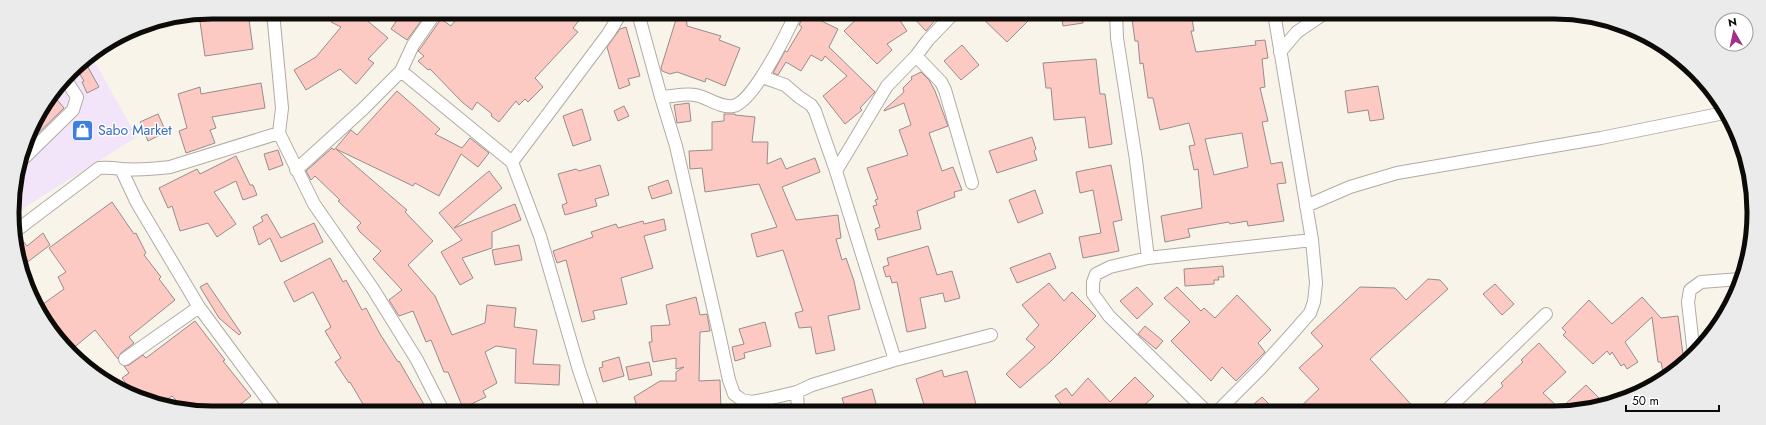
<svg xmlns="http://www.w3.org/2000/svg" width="1766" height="425" font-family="Jost,sans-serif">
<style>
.commercial{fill:#f2e5f9}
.building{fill:#fdcac3;stroke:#988c8b;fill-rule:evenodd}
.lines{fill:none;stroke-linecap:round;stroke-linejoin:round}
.minor-casing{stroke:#b1aca3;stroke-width:14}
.minor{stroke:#fff;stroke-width:12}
.labels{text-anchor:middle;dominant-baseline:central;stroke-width:3;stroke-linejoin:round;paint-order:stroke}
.shop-label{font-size:14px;fill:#366cbe;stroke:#fff;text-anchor:start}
.rim{fill:none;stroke:#0d0b08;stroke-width:5}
</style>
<rect width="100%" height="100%" fill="#f9f4ea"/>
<!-- commercial -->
<path class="commercial" d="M91 55 137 137 30 204 15 216 12 199 33 124 80 62Z"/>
<!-- building -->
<path class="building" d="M212 12H248L253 49 205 56 199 15Z
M336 12H357L388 38 368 59 374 63 356 84 340 69 306 90 294 70 316 57 341 27 331 22Z
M388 12H417L424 17 407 40 391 29 397 20Z
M462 12H511L520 21 523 17 527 20 534 12H586L573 28 578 32 535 78 543 87 528 102 525 99 519 105 516 101 499 122 491 116 492 114 477 102 472 110 462 102 430 69 428 70 418 61 424 56 418 51 420 49 441 19 451 26Z
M678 13H686L687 26 721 36 719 40 740 48 725 86 706 78 705 82 677 72 670 74 662 71 661 68Z
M805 13 838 29 829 47 875 92 860 108 862 110 845 124 823 96 847 76 825 56 822 61 811 55 801 71 786 62 778 75 773 73 785 51 787 52 802 27 799 25Z
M863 13H895L907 31 887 44 892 50 877 64 844 31Z
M909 13H941L926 31Z
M977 13H1036L1007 42Z
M1061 13H1082L1083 23 1063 26Z
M1167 13H1191L1194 31H1191L1196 52 1256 45 1255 41 1265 40 1268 58 1262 59 1265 87 1260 88 1268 121 1262 122 1271 164 1282 162 1286 183 1277 184 1284 221 1248 226 1247 221 1230 224 1229 222 1188 229 1190 237 1165 242 1161 216 1202 208 1198 169 1194 170 1189 146 1195 145 1189 123 1160 130 1153 98H1148L1143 63 1140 64 1138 41H1135L1132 19ZM1242 133 1248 167 1214 175 1205 139Z
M626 27 640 76 628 79 630 85 619 89 607 47 620 29Z
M962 45 979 65 961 80 944 61Z
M1096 59 1100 94H1105L1112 144 1089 148 1085 117 1054 120 1051 88H1046L1043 63Z
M84 60 99 87 87 93 82 82 84 81 76 68Z
M921 72 929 80 935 91 948 126 929 133 942 171 953 167 962 190 954 192 955 197 917 211 921 229 878 240 875 229 880 227 873 206 877 205 875 200 878 199 867 168 908 155 899 130 911 125 904 103 884 111V110L904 92 903 88 912 79 911 77Z
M261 83 265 108 212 117 216 128 210 130 215 143 186 153 179 131 187 128 178 94 200 87 201 94Z
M1378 86 1384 119 1370 121 1368 110 1348 113 1345 91Z
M397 91 440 129 435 134 462 148 470 138 489 153 478 167 461 154 439 196 415 183 413 186 336 149 407 210 405 212 433 241 408 265 435 296 452 335 485 323 487 305 516 308 514 327 537 330 533 364 560 365 559 385 515 383 516 349 496 346 485 352 497 383 483 391 486 397 463 408 448 372H444L431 340 426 342 413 311 399 316 389 300 402 290 373 259 381 251 360 232 357 227 361 223 338 201 340 200 315 176 311 180 306 171 332 148 334 150 351 130 357 135Z
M54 96 64 108 27 144 33 124Z
M689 103 691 121 677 123 674 105Z
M624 106 629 116 618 121 614 111Z
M582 109 591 140 573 146 563 116Z
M158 114 166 132 148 141 140 122Z
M724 114H735V115L755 117 752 142H768L767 164 781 158 786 169 815 158 820 172 782 187 796 220 838 215 841 238 836 239 842 260 846 258 854 281 860 309 828 316 835 350 816 354 811 327 799 328 795 313 803 311 783 250 757 257 751 234 777 227 759 184 705 192 702 168 690 169 689 151 712 150V122L724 121Z
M1032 137 1036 149 1034 151 1037 160 997 173 989 151Z
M278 150 283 165 269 170 264 154Z
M236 156 250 185H253L257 195 243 200 236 181 214 192 236 224 217 237 208 223 180 231 172 206 168 208 159 188 197 169 200 174Z
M600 165 609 195 595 199 597 206 565 215 562 205 567 203 558 174 576 169 579 171Z
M1111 165 1122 220 1113 222 1119 251 1083 258 1079 237 1101 233 1093 190 1080 193 1076 172Z
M489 171 502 188 454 228 515 204 521 220 492 232V248L462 258 473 278 460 285 441 252 462 240 439 213Z
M668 180 672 193 652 199 648 187Z
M1035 190 1043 213 1018 223 1009 200Z
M112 202 134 234 136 233 146 253 144 255 161 277 159 279 175 300 129 337 134 343 121 353 118 359 95 330 71 350 46 318 45 319 39 307 64 289 58 277 66 272 49 248Z
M267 214 281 238 314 223 323 242 281 262 270 238 259 245 253 227 263 221 261 217Z
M664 219 666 230 644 236 653 268 621 278 627 304 593 311 595 319 582 322 566 260 557 263 553 251 593 237 591 232 616 224 618 228 643 221 644 224Z
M43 233 50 245 21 267 17 237H20L27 246Z
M519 245 522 260 495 265 492 250Z
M928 246 937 275 952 271 960 298 945 302 943 293 920 298 926 328 907 332 897 282 892 283 890 276 886 277 883 267 889 265 887 258Z
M1050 253 1056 268 1017 283 1010 268Z
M330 258 343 282 346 280 362 310 366 308 380 334 398 362 399 361 426 408 420 411H367L350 382 349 383 335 362 341 358 325 331 331 327 313 292 294 302 284 282Z
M1223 266 1224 277H1218L1219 280H1214V284L1185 286 1184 269Z
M1428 279 1440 280 1448 289 1370 359 1417 411H1338L1332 405 1329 408 1326 405 1319 411H1296L1319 389 1299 368 1323 346 1311 333 1360 287 1395 288 1406 300Z
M207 283 241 333 239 335 219 318 200 287Z
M1049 283 1064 301 1072 292 1096 316 1050 362 1020 388 1006 374 1035 347 1026 339 1039 325 1022 305Z
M1495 284 1514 304 1502 315 1483 294Z
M1137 287 1153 304 1137 319 1120 301Z
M1177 287 1201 311 1204 308 1215 318 1237 295 1271 330 1258 343 1265 352 1236 381 1222 367 1211 381 1171 341 1190 322 1164 298Z
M696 297 700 315 707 314 710 331 700 332 699 381 720 380 721 411H661V405L638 410 634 397 660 381H676V372L684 367 676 369V358L653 362 649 342H652L651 326 670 325 666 305Z
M1642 297 1661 318 1678 316 1684 362 1673 370 1663 372 1661 362H1658L1652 317 1625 342 1638 362 1627 369 1624 364 1621 366 1612 352 1610 355 1607 351 1593 364 1563 335 1566 332 1562 328 1589 300 1612 324Z
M195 321 225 360 223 361 251 396 232 411H186L172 396 162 403 133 393 122 378 129 373 124 366 129 365 143 355 146 358Z
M765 322 771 346 744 353 745 358 735 361 732 347 744 344 739 329Z
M1145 326 1163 341 1156 349 1138 334Z
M1539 343 1566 372 1543 393 1560 409 1586 385 1605 404 1579 411H1476L1503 386 1501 383 1523 362 1521 360Z
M619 357 624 376 603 382 599 368 603 367 602 362Z
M649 362 652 375 629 380 626 367Z
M942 370 944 377 967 371 977 408 961 411H926L916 379Z
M1135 377 1154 396 1138 411H1066L1055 396 1066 388 1072 396 1088 378 1110 402Z
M872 389 878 411H846L842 398Z
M1262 397 1276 411H1246Z"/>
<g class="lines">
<defs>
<path id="minor" d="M273 12 282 108 279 133 314 204 373 289 399 331 417 360 443 411
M638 13 661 97 676 146 718 329 729 380 734 394 742 400 752 402 763 400 797 392 812 385 895 360 991 335
M1116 13 1117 38 1136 160 1148 258
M1280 52 1297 32 1325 13
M916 56 941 82 945 90 972 183
M401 71 512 162 540 236 579 370 593 411
M762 77 785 85 799 97 811 105 815 111 836 171 895 360
M661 97C671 97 684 93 695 95 708 97 719 108 733 106 753 103 788 31 796 13
M23 159 73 110 77 97 66 80
M512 162 608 34 621 13
M121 169 137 203 199 307 276 411
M296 170 363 109 401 71 413 45 436 12
M836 171 887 86 916 56 928 40 954 13
M1306 206 1350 187 1397 173 1601 138 1724 113
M17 230 99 168C108 167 114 168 122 169 138 170 154 169 170 167L279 133
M1694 355 1688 302 1690 290 1701 282 1740 279
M125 359 199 307
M797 392 798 411
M1206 411 1109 316 1093 294V282L1096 274 1110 267 1148 258 1312 240
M1218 411 1260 369 1289 337 1310 313 1314 302 1316 283 1312 240 1274 13
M1446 411 1546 314"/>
</defs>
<!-- minor casing -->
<use href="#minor" class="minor-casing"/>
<!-- minor -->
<use href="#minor" class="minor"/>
</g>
<!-- icons -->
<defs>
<symbol id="shop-square" viewBox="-11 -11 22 22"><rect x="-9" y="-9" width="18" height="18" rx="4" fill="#3f7fe0" stroke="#fff"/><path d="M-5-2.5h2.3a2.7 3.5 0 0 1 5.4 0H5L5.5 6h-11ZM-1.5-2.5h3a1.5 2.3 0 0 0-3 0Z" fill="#fff"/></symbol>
</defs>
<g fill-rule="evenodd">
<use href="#shop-square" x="70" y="118" width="25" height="25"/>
</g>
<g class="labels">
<!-- shop labels -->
<g class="shop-label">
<text x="98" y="130">Sabo Market</text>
</g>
</g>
<!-- crop -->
<path d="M0 0H1766V425H0ZM212 19H1554A193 193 0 0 1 1747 212V213A193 193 0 0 1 1554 406H212A193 193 0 0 1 19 213V212A193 193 0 0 1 212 19Z" fill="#ecebeb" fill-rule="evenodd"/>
<path class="rim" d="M212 19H1554A193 193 0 0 1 1747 212V213A193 193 0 0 1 1554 406H212A193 193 0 0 1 19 213V212A193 193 0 0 1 212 19Z"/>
<!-- north arrow -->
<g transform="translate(1734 32) rotate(351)"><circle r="19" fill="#ffffff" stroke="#9e9d9c"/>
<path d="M0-3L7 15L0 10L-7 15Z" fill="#a12f8b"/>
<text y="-6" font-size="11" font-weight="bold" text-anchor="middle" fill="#0d0b08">N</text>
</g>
<!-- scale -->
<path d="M1626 405v6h93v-6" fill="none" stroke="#0d0b08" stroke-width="2"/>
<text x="1632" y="405" font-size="12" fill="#0d0b08" stroke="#ffffff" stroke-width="3" paint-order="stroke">50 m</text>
</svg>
